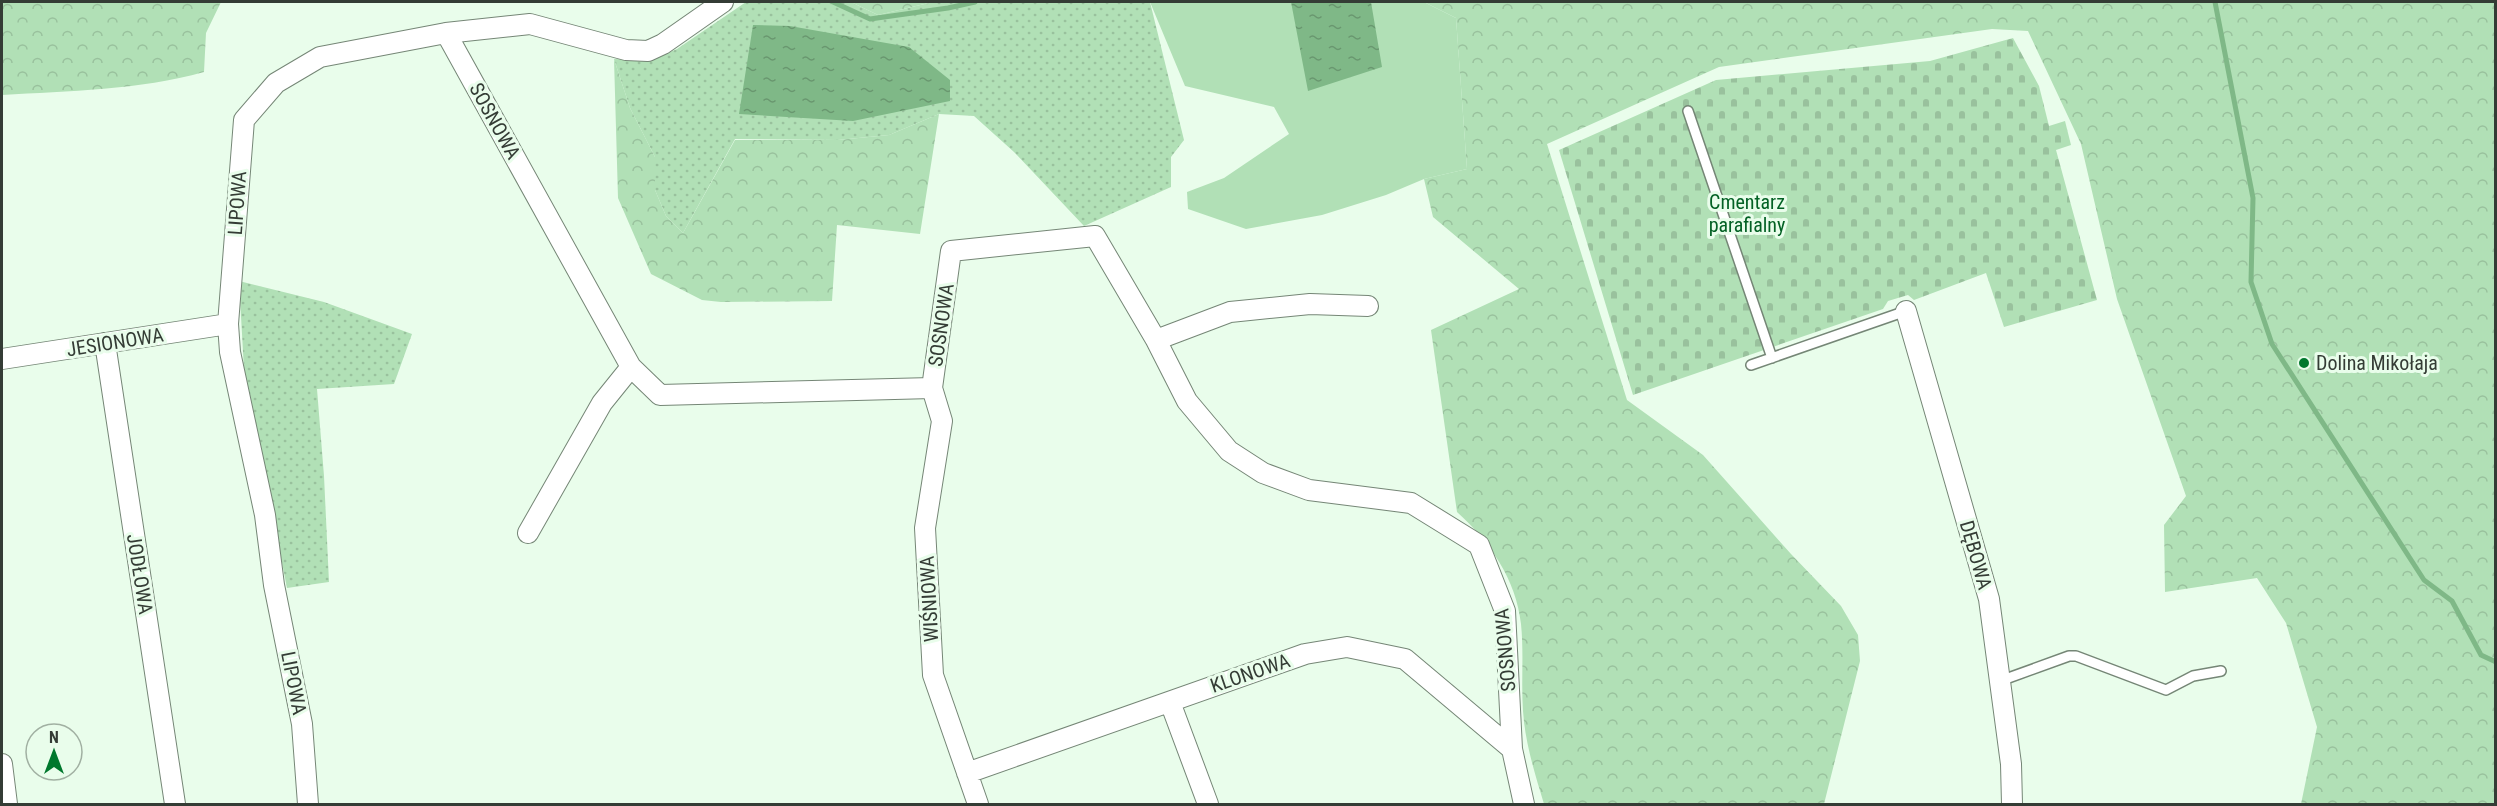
<svg xmlns="http://www.w3.org/2000/svg" width="2497" height="806" font-family="'Roboto Condensed',sans-serif">
<style>
.grass{fill:url(#grass-dots)}
.forest{fill:url(#forest-crowns)}
.cemetery{fill:url(#cemetery-stones)}
.pitch{fill:#b1e0b6}
.water{fill:url(#water-ripples)}
.lines{fill:none;stroke-linecap:round;stroke-linejoin:round}
.stream{stroke:#7fb887;stroke-width:5}
.lane-casing{stroke:#758676;stroke-width:12}
.street-casing{stroke:#758676;stroke-width:22}
.lane{stroke:#fff;stroke-width:9}
.street{stroke:#fff;stroke-width:20}
.poi-dot{fill:#00782d;stroke:#e9fdeb;stroke-width:2}
.labels{text-anchor:middle;dominant-baseline:central;stroke-width:6;stroke-linejoin:round;paint-order:stroke}
.street-label{font-size:20px;fill:#343c35;stroke:#e9fdeb}
.park-label{font-size:20px;fill:#036124;stroke:#e9fdeb}
.poi-label{font-size:20px;fill:#343c35;stroke:#e9fdeb;text-anchor:start}
</style>
<defs>
<pattern id="grass-dots" width="8" height="8" patternUnits="userSpaceOnUse" patternTransform="scale(1.5)"><rect width="8" height="8" fill="#b1e0b6"/><path d="M2 2h.1M6 6h.1" fill="none" stroke="#99c19d" stroke-width="1.8" stroke-linecap="round"/></pattern>
<pattern id="forest-crowns" width="20" height="18" patternUnits="userSpaceOnUse" patternTransform="scale(1.5)"><rect width="20" height="18" fill="#b1e0b6"/><path d="M2 6a3 3 0 1 1 6 0M12 15a3 3 0 1 1 6 0" fill="none" stroke="#99c19d"/></pattern>
<pattern id="cemetery-stones" width="16" height="16" patternUnits="userSpaceOnUse" patternTransform="scale(1.5)"><rect width="16" height="16" fill="#b1e0b6"/><path d="M2 7V4a2 2 0 0 1 4 0v3zM10 15v-3a2 2 0 0 1 4 0v3z" fill="#99c19d"/></pattern>
<pattern id="water-ripples" width="26" height="14" patternUnits="userSpaceOnUse" patternTransform="scale(1.5)"><rect width="26" height="14" fill="#7fb887"/><path d="M2 4q2-2 4 0t4 0M15 11q2-2 4 0t4 0" fill="none" stroke="#69976f"/></pattern>
</defs>
<rect width="100%" height="100%" fill="#e9fdeb"/>
<!-- grass -->
<path class="grass" d="M746 2H851L878 15 933 2H1150L1184 140 1171 157V187L1084 226 1014 152 974 116 939 114 889 135 838 140 735 139 683 233 666 216 655 190V157L630 108 614 59 652 60 677 49Z
M239 281 324 302 412 334 394 384 317 389 324 476 329 582 287 588 244 369Z"/>
<!-- forest -->
<path class="forest" d="M2 2H221L206 33 204 72C139 90 69 91 2 95Z
M851 2H933L878 15Z
M1424 2H2495V804H2301L2317 727 2286 623 2257 578 2165 592 2164 525 2186 496 2117 299 2081 144 2028 31 1992 29 1719 67 1547 144 1627 400 1703 455 1791 554 1841 606 1858 635 1860 661 1824 804H1544C1535 774 1525 743 1523 711 1521 682 1524 653 1521 624 1516 579 1490 542 1457 512L1431 330 1519 289 1433 217 1424 179 1467 169 1456 18Z
M614 59 630 108 655 157V190L666 216 683 233 735 140H838L889 135 939 114 920 234 837 225 832 301 721 302 702 300 651 274 618 198Z"/>
<!-- cemetery -->
<path class="cemetery" d="M2013 38 2039 86 2049 126 2065 121 2071 145 2056 150 2097 300 2004 327 1986 273 1914 300 1908 295 1888 301 1883 309 1633 395 1559 150 1716 80 1930 61Z"/>
<!-- pitch -->
<path class="pitch" d="M1150 2H1424L1456 18 1467 169 1424 179 1386 195 1322 215 1246 229 1188 209 1187 192 1224 178 1289 134 1274 107 1185 86Z"/>
<!-- water -->
<path class="water" d="M1291 2H1371L1382 67 1308 91Z
M753 25 790 26 909 47 950 80V101L853 121 739 114Z"/>
<g class="lines">
<!-- stream -->
<path class="stream" d="M833 2 870 19 948 8 975 2
M2215 2 2253 198 2251 282 2272 344 2424 580 2452 601 2481 655 2496 662"/>
<defs>
<path id="lane" d="M1688 111 1772 358
M1751 365 1906 311
M2000 681 2069 656H2076L2166 690 2193 676 2221 671"/>
<path id="street" d="M446 33 631 367 660 395 932 388
M1368 306 1310 304 1230 312 1156 340 1187 401 1229 451 1263 473 1309 490 1411 503 1479 545 1505 611 1512 749 1524 804
M1906 311 1989 599 2011 764 2012 804
M105 343 175 804
M2 359 228 324
M528 533 602 403 631 367
M1170 702 1208 804
M2 764 7 804
M967 773 1305 654 1347 647 1405 659 1512 749
M308 804 302 724 274 585 265 515 230 352 228 324 244 120 276 83 320 57 446 33 530 24 626 50 648 51 663 44 723 2
M978 804 933 675 925 528 942 421 932 388 951 251 1095 236 1156 340"/>
</defs>
<!-- lane casing -->
<use href="#lane" class="lane-casing"/>
<!-- street casing -->
<use href="#street" class="street-casing"/>
<!-- lane -->
<use href="#lane" class="lane"/>
<!-- street -->
<use href="#street" class="street"/>
</g>
<!-- markers -->
<circle class="poi-dot" cx="2304" cy="363" r="6"/>
<g class="labels">
<!-- street labels -->
<g class="street-label">
<text transform="translate(495 121) rotate(61)">SOSNOWA</text>
<text transform="translate(237 203) rotate(-86)">LIPOWA</text>
<text transform="translate(941 325) rotate(-82)">SOSNOWA</text>
<text transform="translate(115 342) rotate(-9)">JESIONOWA</text>
<text transform="translate(1976 555) rotate(74)">DĘBOWA</text>
<text transform="translate(140 574) rotate(81)">JODŁOWA</text>
<text transform="translate(929 599) rotate(-93)">WIŚNIOWA</text>
<text transform="translate(1505 650) rotate(-95)">SOSNOWA</text>
<text transform="translate(1250 673) rotate(-19)">KLONOWA</text>
<text transform="translate(294 683) rotate(79)">LIPOWA</text>
</g>
<!-- park labels -->
<g class="park-label">
<text x="1747" y="202">Cmentarz<tspan x="1747" dy="23">parafialny</tspan></text>
</g>
<!-- poi labels -->
<g class="poi-label">
<text x="2316" y="363">Dolina Mikołaja</text>
</g>
</g>
<!-- border -->
<rect width="2497" height="806" fill="none" stroke="#343c35" stroke-width="6"/>
<!-- north arrow -->
<g transform="translate(54 752)"><circle r="28" fill="#e9fdeb" stroke="#a1b0a2" stroke-width="1.5"/>
<path d="M0-4.5L10 22L0 15L-10 22Z" fill="#00782d"/>
<text y="-9" font-size="16" font-weight="bold" text-anchor="middle" fill="#343c35">N</text>
</g>
</svg>
